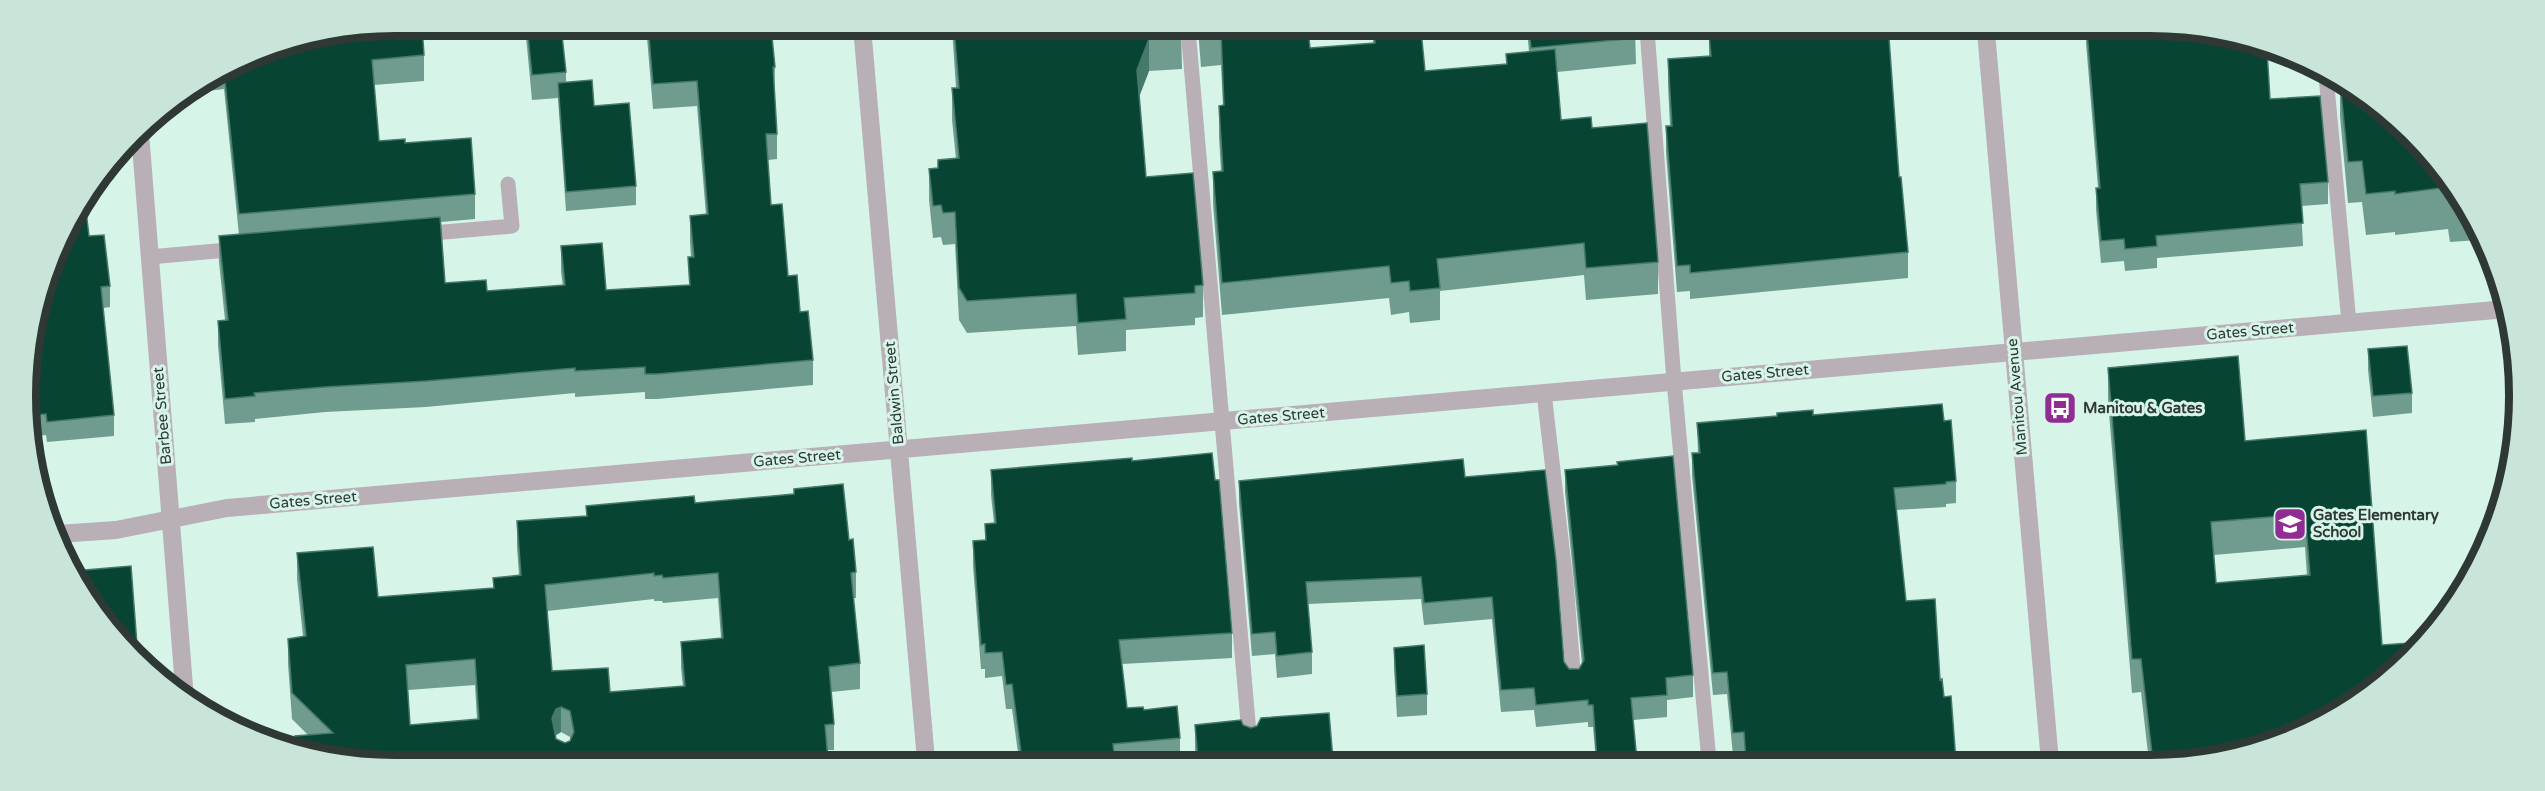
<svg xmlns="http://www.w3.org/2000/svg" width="2545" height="791" font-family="'Varela Round',sans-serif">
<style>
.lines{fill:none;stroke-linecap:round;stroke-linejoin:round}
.lane{stroke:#b8afb7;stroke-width:15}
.street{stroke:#b8afb7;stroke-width:18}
.wall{fill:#6f9c8e;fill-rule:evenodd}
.shaded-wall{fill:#457969}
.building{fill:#074433;stroke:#457969;stroke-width:1.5;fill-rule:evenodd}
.labels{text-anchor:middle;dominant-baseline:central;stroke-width:6;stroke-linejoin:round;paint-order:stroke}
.street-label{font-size:15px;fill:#2e3935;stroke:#d7f4e8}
.poi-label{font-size:15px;font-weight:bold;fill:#2e3935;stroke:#d7f4e8;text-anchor:start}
.rim{fill:none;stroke:#2e3935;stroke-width:8}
</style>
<rect width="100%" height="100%" fill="#d7f4e8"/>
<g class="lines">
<!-- lane -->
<path class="lane" d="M1188 29 1250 745
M1647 30 1674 381 1709 761
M2326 76 2349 323
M421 234 512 226 508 184
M149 257 239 249
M1544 393 1566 582 1574 683"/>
<!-- street -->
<path class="street" d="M862 27 926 760
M1986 32 2050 762
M140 133 185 699
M58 534 116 530 227 508 2507 309"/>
</g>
<!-- wall -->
<path class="wall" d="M525 26H561L566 72V82L594 106 636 186V205L566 211 558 98 532 100Z
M646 26 771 27 775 67 774 93 777 134V159L768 160 771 205 788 276 800 312 813 360V385L657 399H645V392L575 397V393L426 407 325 412 255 419V422L225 424 218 346V321L225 320 219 262V236L239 235 224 89 208 91 207 83 254 54 424 55V81L374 85 379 141 405 143 475 194V219L441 222 445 283 487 291 563 286 561 272V246L606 290 689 285 688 257H691L690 242V216L706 215 697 106 653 109Z
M952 28 1181 29 1182 69 1149 71 1139 97 1146 177 1203 285V317L1195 318V325L1126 330V351L1078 355 1076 326 967 333 959 320 955 244 943 245 941 237 933 238 929 200V169L938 168V160L956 159 952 120V88H956Z
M1198 29H1308L1310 48 1373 43V29L1447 30V31L1421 33 1425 71 1506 64V54L1529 52 1527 30H1635L1636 64 1557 72 1561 120 1592 128 1658 262V294L1586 300 1584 275 1440 291V320L1410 323 1409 312 1391 315 1389 298 1222 315 1213 204V172L1221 171 1219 137V106L1223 105 1221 65 1201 67Z
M2086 32 2222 33 2270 99 2328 182V204L2301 206 2303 246 2157 258V268L2125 271 2124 261 2101 263 2096 210V188H2098L2086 43Z
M1709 34 1880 39 1908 252V278L1690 299V291L1677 292 1666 153V126H1670L1668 85V59L1709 56Z
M2340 81 2355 88 2457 190 2478 240 2450 242 2448 229 2395 235V232L2366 235 2362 202 2348 203 2340 116Z
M64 232 89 236 110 286V307L103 308 114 415V436L47 442 46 435 34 436 29 348 37 334 36 324Z
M2368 349 2412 393V413L2373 417 2368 370Z
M2108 368 2245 441 2366 430 2382 645 2198 762H2149L2141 692 2132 693 2108 401ZM2305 547 2307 576 2216 583 2214 555Z
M1813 415 1944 421 1956 481V503L1946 504V507L1896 510 1906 601 1940 680 1956 762 1744 761V754L1733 755 1727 694 1713 695 1692 476V453H1698L1697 423Z
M1132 461 1232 633V658L1122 664 1127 708 1144 710 1180 738V760H1019L1012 709H1006L1002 676 985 678V669H981L973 566V541L985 540V524L994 523 991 495V470Z
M1565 470 1693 675V697L1667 700V717L1633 720 1637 761H1596L1593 727H1588V722L1536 727 1534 710 1501 712 1492 619 1424 625 1421 599 1308 604 1312 652V674L1277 678 1275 654 1252 656 1239 503V481L1465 477 1564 662 1569 669H1579L1582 664 1565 492Z
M695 503 849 540 856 572V598H853L860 663V689L831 692 834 724V750L323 758 295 747V736L308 735 292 719 288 664V639L303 636 297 579V553L378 597 493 588V578L519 575 517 547V521L586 516V506ZM718 598 721 638 681 642V668L683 686 610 692 552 671 547 611 654 599V601H662L663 603ZM475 685 477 719 410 725 408 690ZM561 732 570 737V741L565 743 556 739V735Z
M88 601 137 645V651Z
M1394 648 1427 694V715L1397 717 1394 669Z
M1195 725H1243L1333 760H1195Z"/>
<!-- shaded-wall -->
<path class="shaded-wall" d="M1149 39V71L1137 102V70Z
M561 707V732L556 735 552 743V718L556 709Z"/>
<!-- building -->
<path class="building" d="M396 26H422L424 55 372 60 379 141 405 139V143L471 138 475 194 239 214 224 72 254 54Z
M527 26H561L566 72 532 75Z
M648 26 771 27 775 67H773L777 134H766L771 205 782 204 788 276 797 275 800 312 808 311 813 360 657 374H645V367L575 371V368L426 381 325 387 254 393 255 396 225 399 218 321 228 320 219 236 440 217 445 283 486 280 487 291 565 285 561 246 602 243 606 290 690 285 688 257H694L690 216 708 214 697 81 653 84Z
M954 28 1181 29 1182 37 1149 39 1137 70 1146 177 1193 173 1203 285 1195 286V293L1124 298 1126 319 1078 323 1076 294 967 301 959 288 955 212 943 213 941 205 933 206 929 169 938 168V160L959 158 952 88H959Z
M1200 29H1308L1310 48 1375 43 1374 29 1421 30 1425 71 1507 64 1506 54 1555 49 1561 120 1591 117 1592 128 1647 123 1658 262 1586 268 1584 243 1437 259 1440 288 1410 291 1409 281 1391 283 1389 266 1222 283 1213 172 1223 171 1219 106 1224 105 1221 33 1201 35Z
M1529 30H1635L1636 38 1531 48Z
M1741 31H1879L1880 39 1889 38 1899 177H1901L1908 252 1690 273V265L1677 266 1666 126H1672L1668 59 1711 56 1709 34Z
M2087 32 2222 33 2267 51 2270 99 2320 96 2328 182 2300 184 2303 223 2156 236 2157 246 2125 249 2124 239 2101 241 2096 188H2100Z
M592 80 594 106 629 103 636 186 566 192 558 83Z
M2340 82 2355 88 2457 190 2461 200 2450 201 2448 187 2395 194V191L2366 194 2362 161 2348 162Z
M85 203 89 236 104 235 110 286 101 287 114 415 47 422 46 414 33 415 29 348 33 334 38 333 37 320 64 232Z
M2407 346 2412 393 2373 396 2368 349Z
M2238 356 2245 441 2366 430 2382 645 2423 642 2411 657 2313 727 2198 762H2153L2141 659H2132L2108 368ZM2305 514 2310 575 2216 583 2211 522Z
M1942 404 1944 421 1951 420 1956 481 1946 482V484L1894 488 1906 601 1935 599 1940 680 1942 679 1944 697 1951 696 1956 762 1746 761 1744 732 1733 733 1727 672 1713 673 1692 453H1700L1697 423 1777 416V413L1813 410V415Z
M1212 453 1215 480H1219L1232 633 1119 640 1127 708 1143 707 1144 710 1177 706 1180 738 1113 744 1115 760H1022L1012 684 1006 685 1002 652 985 653V644L981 645 973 541 986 540 985 524 996 523 991 470 1132 458V461Z
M1673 456 1693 675 1666 678 1667 695 1631 698 1637 761H1597L1593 705H1588V700L1536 705 1534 688 1501 690 1492 597 1424 603 1421 577 1306 582 1312 652 1277 656 1275 632 1252 634 1239 481 1463 459 1465 477 1545 470 1556 561 1564 662 1569 669H1579L1584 660 1565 470 1618 465 1617 462Z
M843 484 849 540 853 539 856 572 851 573 860 663 829 667 834 724 825 725 828 759 323 758 296 747 295 736 333 733 292 693 288 639 306 636 297 553 373 547 378 597 494 588 493 578 521 575 517 521 587 516 586 506 694 496 695 503 794 494V489ZM654 573V576L662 575 663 578 718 573 723 638 681 642 685 686 610 692 608 668 552 671 545 585ZM475 659 479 719 410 725 406 665ZM561 707 570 711 574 732 570 741 565 743 556 739 552 718 556 709Z
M131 566 137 645H132L88 601 74 571Z
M1424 645 1427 694 1397 696 1394 648Z
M1329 713 1333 760H1198L1195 725 1241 720 1243 725 1251 728 1257 726 1261 718Z"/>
<!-- icons -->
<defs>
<symbol id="bus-square" viewBox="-11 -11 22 22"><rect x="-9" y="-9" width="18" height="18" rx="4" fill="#902c93" stroke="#d7f4e8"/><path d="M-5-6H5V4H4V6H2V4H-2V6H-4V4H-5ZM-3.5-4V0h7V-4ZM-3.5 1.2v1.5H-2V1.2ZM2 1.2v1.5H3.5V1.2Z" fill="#fff"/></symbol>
<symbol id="school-square" viewBox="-11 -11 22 22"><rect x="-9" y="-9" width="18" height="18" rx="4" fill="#902c93" stroke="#d7f4e8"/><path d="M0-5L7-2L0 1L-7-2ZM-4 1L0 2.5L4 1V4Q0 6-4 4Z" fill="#fff"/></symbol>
</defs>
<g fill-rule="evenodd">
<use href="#bus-square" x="2041" y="389" width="38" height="38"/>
<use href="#school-square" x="2271" y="505" width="38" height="38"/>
</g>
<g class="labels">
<!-- street labels -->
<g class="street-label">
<text transform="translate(2250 331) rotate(-5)">Gates Street</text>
<text transform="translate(1765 373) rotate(-5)">Gates Street</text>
<text transform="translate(894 393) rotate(-95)">Baldwin Street</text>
<text transform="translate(2017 397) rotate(-95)">Manitou Avenue</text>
<text transform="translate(162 416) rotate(-95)">Barbee Street</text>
<text transform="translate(1281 416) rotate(-5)">Gates Street</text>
<text transform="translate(797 458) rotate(-5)">Gates Street</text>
<text transform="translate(313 500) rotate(-5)">Gates Street</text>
</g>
<!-- poi labels -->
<g class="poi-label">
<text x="2083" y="408">Manitou &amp; Gates</text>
<text x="2313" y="515">Gates Elementary<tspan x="2313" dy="17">School</tspan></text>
</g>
</g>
<!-- crop -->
<path d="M0 0H2545V791H0ZM395 36H2150A359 359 0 0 1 2509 395V396A359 359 0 0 1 2150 755H395A359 359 0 0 1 36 396V395A359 359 0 0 1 395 36Z" fill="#c9e5da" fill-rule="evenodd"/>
<path class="rim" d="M395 36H2150A359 359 0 0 1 2509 395V396A359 359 0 0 1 2150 755H395A359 359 0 0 1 36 396V395A359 359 0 0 1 395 36Z"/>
</svg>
